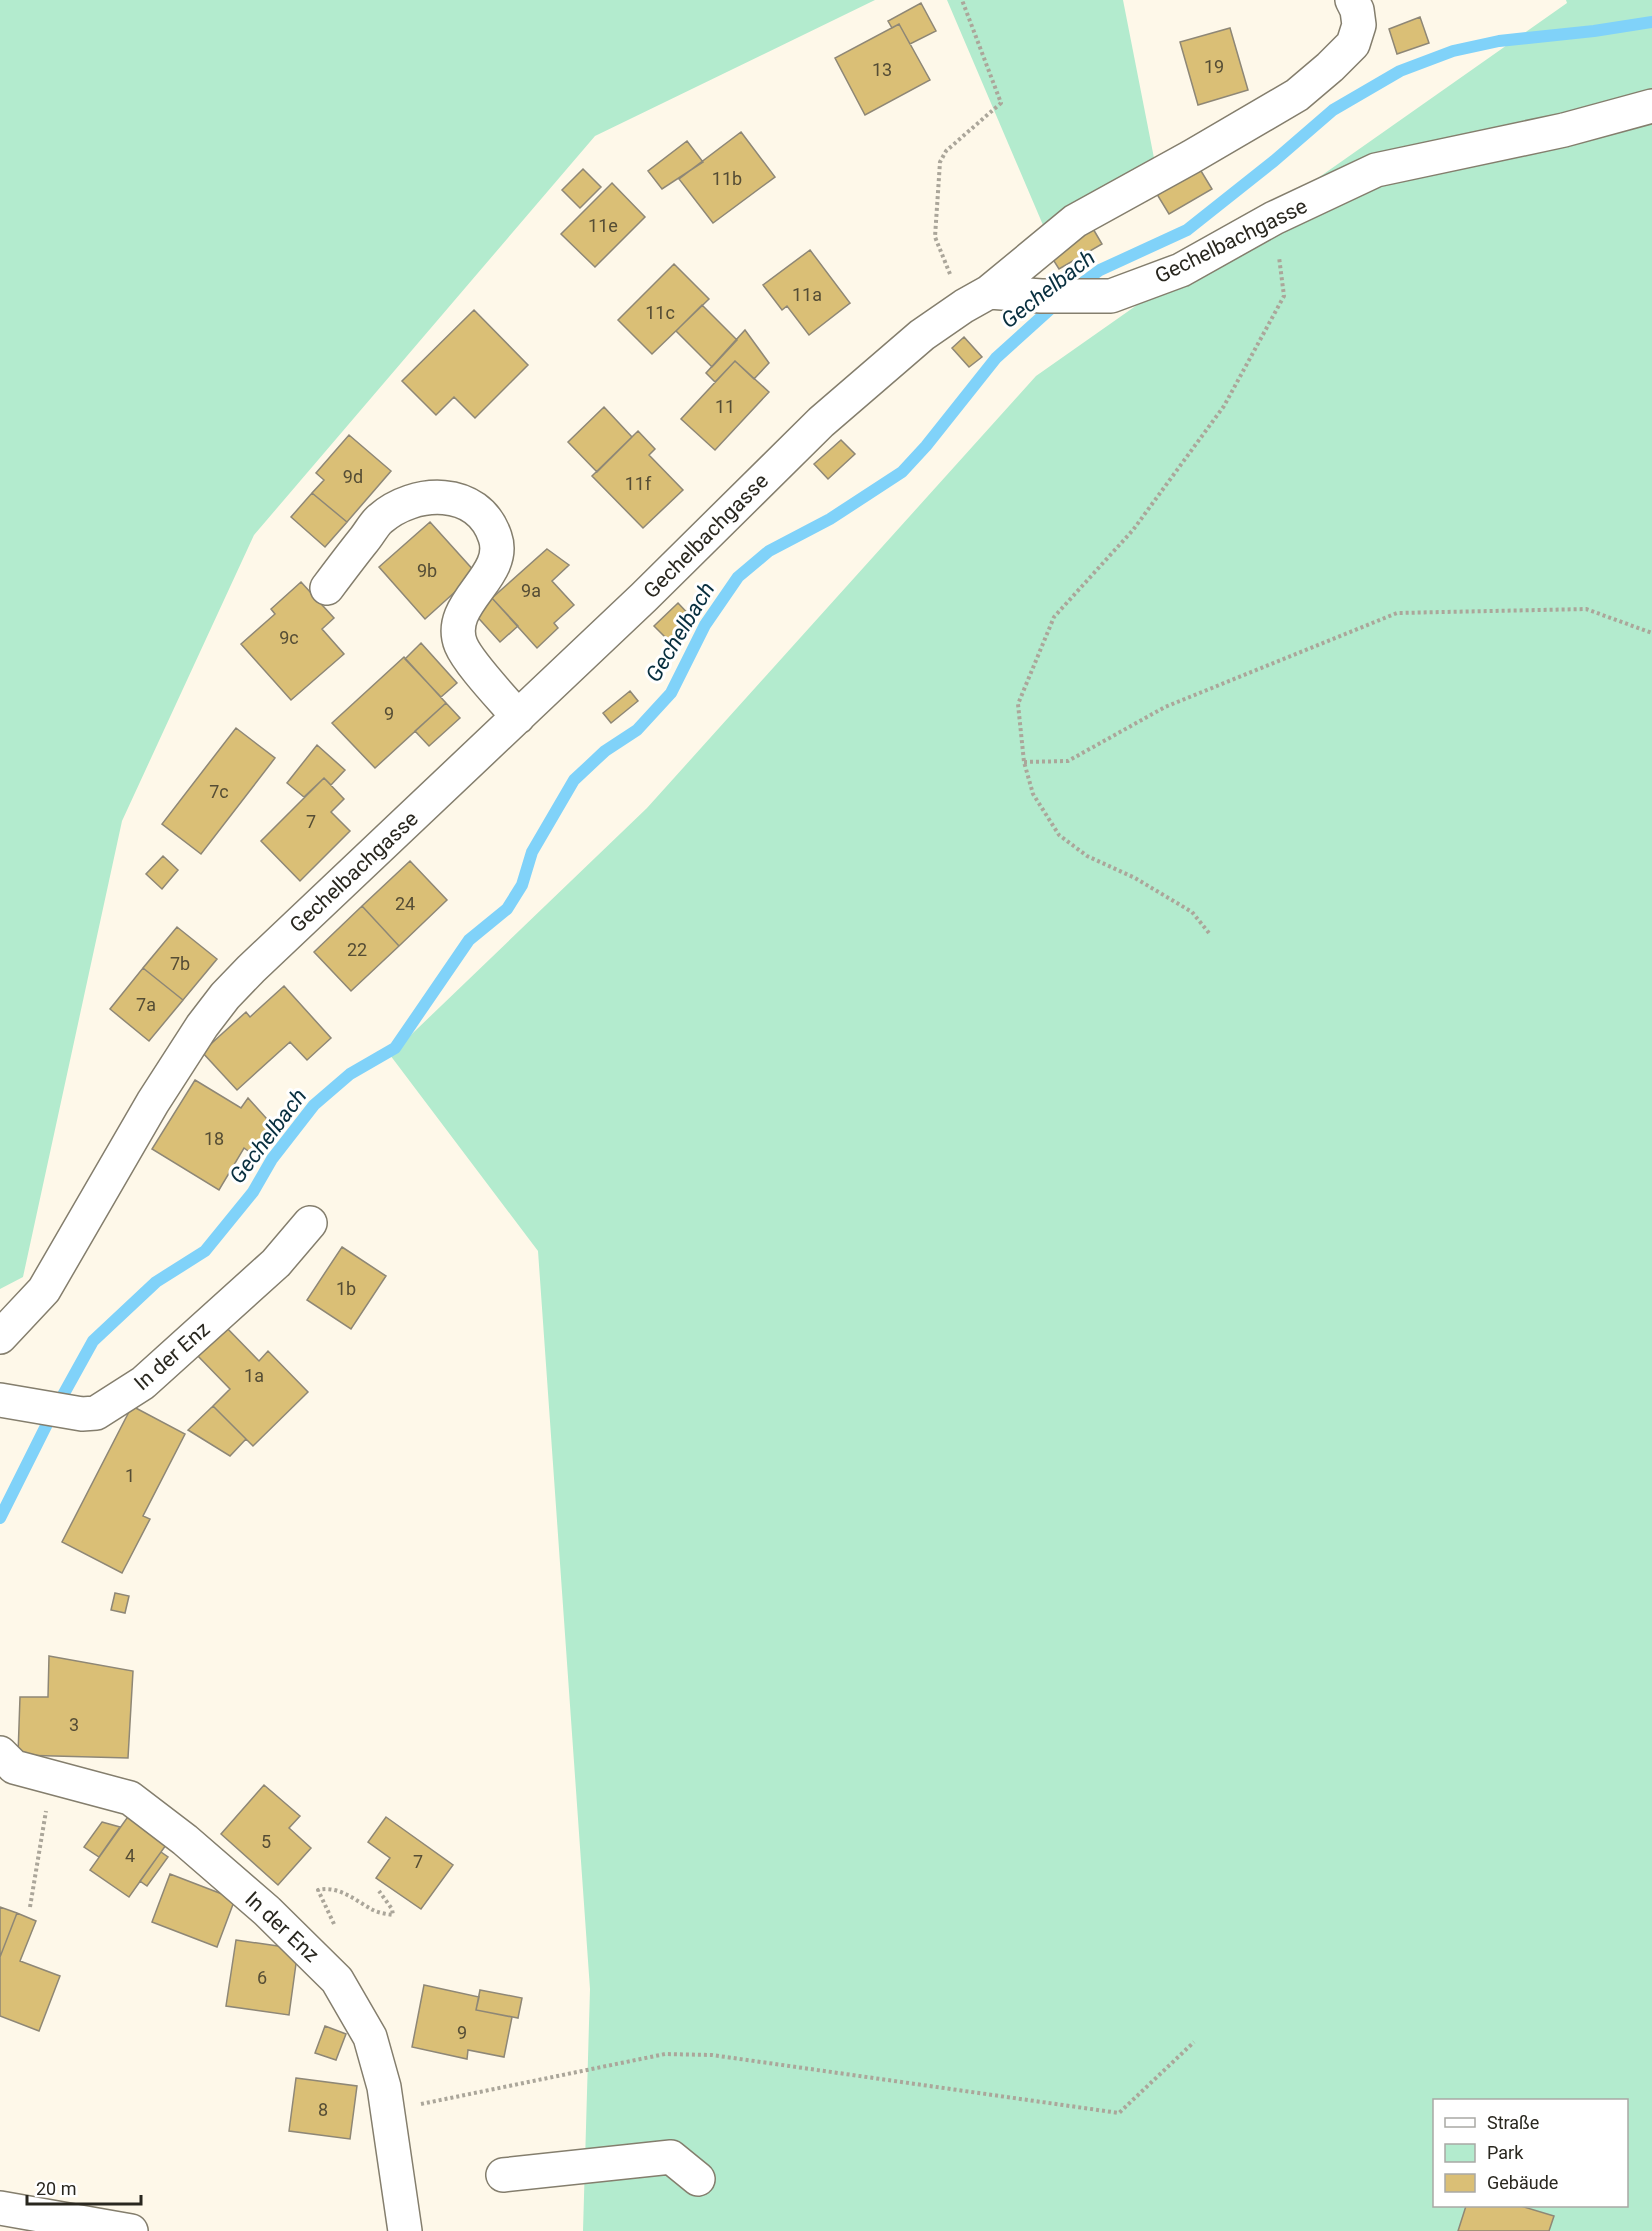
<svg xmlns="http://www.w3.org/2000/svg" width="1652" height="2231" font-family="Roboto,sans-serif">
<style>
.green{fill:#b3ebce;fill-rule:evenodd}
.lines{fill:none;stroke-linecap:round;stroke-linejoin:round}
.stream{stroke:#80d2f9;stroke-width:12}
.building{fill:#dabf76;stroke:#8e8776;stroke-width:1.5}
.minor-casing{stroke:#847e6d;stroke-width:36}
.path{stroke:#aba69a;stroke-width:4;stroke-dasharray:3 3;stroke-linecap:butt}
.minor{stroke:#fff;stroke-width:33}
.labels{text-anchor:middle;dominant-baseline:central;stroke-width:6;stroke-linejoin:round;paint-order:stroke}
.number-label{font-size:18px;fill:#554d35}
.street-label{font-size:21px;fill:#29271f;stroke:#fff}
.water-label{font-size:22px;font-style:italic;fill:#082f3f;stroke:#fff}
</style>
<rect width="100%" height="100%" fill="#fef8e9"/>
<!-- green -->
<path class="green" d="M0 0H875L595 136 254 535 122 821 23 1277 0 1289Z
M947 0H1123L1154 158 1043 225Z
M1566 0H1652V2231H583L590 1989 538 1251 390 1055 647 808 1036 376 1567 3ZM1434 2100H1626V2206H1434Z"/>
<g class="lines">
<!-- stream -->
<path class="stream" d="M1074 289 1100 270 1187 230 1274 161 1333 110 1400 71 1453 51 1499 41 1594 31 1652 22
M0 1518 47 1424 93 1341 156 1282 205 1251 253 1192 272 1159 314 1105 350 1074 395 1048 469 940 507 909 522 885 532 852 574 780 605 751 637 730 671 693 705 625 738 577 769 551 830 519 902 472 926 446 996 358 1058 302"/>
</g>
<!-- building -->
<path class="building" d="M921 3 936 31 910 44 899 24 892 28 888 21Z
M1420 17 1429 43 1397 54 1389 29Z
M899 24 930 80 865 115 835 58Z
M1230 28 1248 90 1198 105 1180 42Z
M741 132 775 177 713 223 679 179Z
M687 141 703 162 662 189 648 171Z
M1198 166 1212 189 1169 214 1155 191Z
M583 169 601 187 580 208 562 190Z
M612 183 645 217 595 267 561 234Z
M1092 227 1102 244 1059 269 1049 253Z
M810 250 850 303 809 335 787 306 782 310 763 285Z
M674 264 709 299 652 354 618 320Z
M702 305 737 340 712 367 676 331Z
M474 310 528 365 475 418 454 397 436 415 402 381Z
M745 330 769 363 754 379 735 361 715 382 706 373Z
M964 337 982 357 969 367 952 348Z
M735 361 769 392 715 450 681 419Z
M604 407 632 437 597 472 568 442Z
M638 431 655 449 649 455 683 490 643 528 592 476Z
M349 435 391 471 347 522 312 493 324 480 316 473Z
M841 440 855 454 828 479 814 464Z
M312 493 347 522 325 547 291 517Z
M430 522 476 573 425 619 379 567Z
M547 549 569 565 552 581 574 605 554 623 558 628 537 648 492 598Z
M301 582 334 618 322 629 344 654 291 700 241 644 275 614 271 609Z
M490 596 518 626 500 642 473 612Z
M678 603 695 621 671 643 654 626Z
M421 643 457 683 441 697 405 659Z
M404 657 446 703 375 768 332 723Z
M630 691 638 701 611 723 603 713Z
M446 703 460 718 429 746 415 731Z
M236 728 275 758 201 854 162 824Z
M317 745 345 770 331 785 324 778 304 797 287 783Z
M324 778 344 799 331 812 350 831 300 881 261 841Z
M163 856 178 870 162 889 146 874Z
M410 861 447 900 399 946 362 906Z
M362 906 399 946 351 991 314 952Z
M177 927 217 959 183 1000 143 968Z
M143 968 183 1000 149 1041 110 1009Z
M284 986 331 1038 307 1060 290 1042 237 1090 202 1052 246 1012 250 1017Z
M195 1080 241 1108 248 1098 276 1129 258 1158 244 1148 219 1190 152 1149Z
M342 1247 386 1276 351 1329 307 1300Z
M224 1325 259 1361 268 1351 308 1392 253 1446 213 1406 230 1389 195 1353Z
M132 1406 185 1434 143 1516 150 1519 122 1573 62 1542Z
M213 1406 246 1439 230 1456 188 1430Z
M115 1593 129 1596 125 1613 111 1610Z
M49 1656 133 1671 128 1758 18 1755 20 1697H48Z
M264 1785 300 1816 289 1828 311 1848 278 1885 221 1834Z
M132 1811 171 1838 129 1897 90 1870Z
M386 1817 453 1865 421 1909 376 1878 390 1858 368 1842Z
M102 1822 120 1827 99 1857 84 1847Z
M161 1852 168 1857 147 1886 140 1881Z
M170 1874 235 1899 217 1947 152 1922Z
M0 1907 17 1913 0 1957Z
M17 1913 36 1921 20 1961 60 1976 39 2031 0 2016V1957Z
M236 1940 298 1949 289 2015 226 2006Z
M424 1985 479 1997 476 2010 512 2017 504 2057 468 2050 467 2059 412 2047Z
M480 1990 522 1998 518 2018 476 2010Z
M325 2026 346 2034 336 2060 315 2053Z
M296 2078 357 2086 350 2139 289 2131Z
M1466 2206H1521L1554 2216 1549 2231H1458Z"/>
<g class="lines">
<defs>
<path id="minor" d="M989 292 1041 296H1111L1181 270 1274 218 1376 170 1564 130 1652 106
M327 588C339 572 351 556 363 541 369 534 374 524 380 519 414 489 478 486 495 537 509 577 444 603 461 645 469 664 504 700 518 717
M0 1337 44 1290 153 1102 202 1026 225 996 251 969 644 597 821 422 922 335 964 306 989 292 1075 221 1191 157 1297 95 1330 67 1353 44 1359 25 1357 10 1352 0
M0 1400 82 1414 96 1413 143 1383 276 1263 310 1223
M0 1753 14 1767 130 1798 185 1840 267 1911 337 1980 370 2037 384 2087 405 2231
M503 2175 671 2157 698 2179
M0 2208 131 2231"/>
</defs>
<!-- minor casing -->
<use href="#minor" class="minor-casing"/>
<!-- path -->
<path class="path" d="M950 274 935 237 940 162 946 151 1001 103 962 0
M1024 762 1068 761 1165 707 1397 613 1586 609 1652 633
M1209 933 1192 912 1135 878 1087 856 1059 835 1033 794 1024 762 1018 704 1054 617 1133 530 1224 406 1284 296 1279 257
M30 1907 46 1811
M334 1924 318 1890C339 1885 356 1901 373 1910 379 1913 386 1914 393 1915L392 1909 379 1891
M421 2104 665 2054 712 2055 1119 2113 1194 2042"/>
<!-- minor -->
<use href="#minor" class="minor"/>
</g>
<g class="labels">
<!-- number labels -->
<g class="number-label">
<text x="1214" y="66">19</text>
<text x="882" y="69">13</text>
<text x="727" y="178">11b</text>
<text x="603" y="225">11e</text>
<text x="807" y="294">11a</text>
<text x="660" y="312">11c</text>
<text x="725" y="406">11</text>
<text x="353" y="476">9d</text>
<text x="638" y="483">11f</text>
<text x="427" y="570">9b</text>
<text x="531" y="590">9a</text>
<text x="289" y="637">9c</text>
<text x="389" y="713">9</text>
<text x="219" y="791">7c</text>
<text x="311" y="821">7</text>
<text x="405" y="903">24</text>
<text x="357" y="949">22</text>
<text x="180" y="963">7b</text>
<text x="146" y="1004">7a</text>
<text x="214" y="1138">18</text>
<text x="346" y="1288">1b</text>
<text x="254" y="1375">1a</text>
<text x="130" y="1475">1</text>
<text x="74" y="1724">3</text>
<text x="266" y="1841">5</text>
<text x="130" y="1855">4</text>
<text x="418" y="1861">7</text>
<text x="262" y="1977">6</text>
<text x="462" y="2032">9</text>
<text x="323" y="2109">8</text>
</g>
<!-- street labels -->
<g class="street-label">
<text transform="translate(1231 241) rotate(-26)">Gechelbachgasse</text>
<text transform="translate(706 536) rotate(-45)">Gechelbachgasse</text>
<text transform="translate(354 872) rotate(-43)">Gechelbachgasse</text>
<text transform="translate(172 1356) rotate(-41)">In der Enz</text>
<text transform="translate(282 1927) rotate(43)">In der Enz</text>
</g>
<!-- water labels -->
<g class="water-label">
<text transform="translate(1048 289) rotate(-38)">Gechelbach</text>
<text transform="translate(680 632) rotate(-59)">Gechelbach</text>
<text transform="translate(268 1136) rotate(-53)">Gechelbach</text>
</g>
</g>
<!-- legend -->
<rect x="1433" y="2099" width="195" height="108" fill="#ffffff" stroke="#a9a9a5" stroke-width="1.5"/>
<rect x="1445" y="2118" width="30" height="9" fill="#ffffff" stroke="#a9a9a5" stroke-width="1.5"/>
<text x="1487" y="2129" font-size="18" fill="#29271f">Straße</text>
<rect x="1445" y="2144" width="30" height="18" fill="#b3ebce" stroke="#a9a9a5" stroke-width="1.5"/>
<text x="1487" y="2159" font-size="18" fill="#29271f">Park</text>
<rect x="1445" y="2174" width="30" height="18" fill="#dabf76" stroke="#a9a9a5" stroke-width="1.5"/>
<text x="1487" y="2189" font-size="18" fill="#29271f">Gebäude</text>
<!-- scale -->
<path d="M27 2195v9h114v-9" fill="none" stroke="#29271f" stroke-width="3"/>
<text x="36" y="2195" font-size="18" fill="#29271f" stroke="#ffffff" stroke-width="4.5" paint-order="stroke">20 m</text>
</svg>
